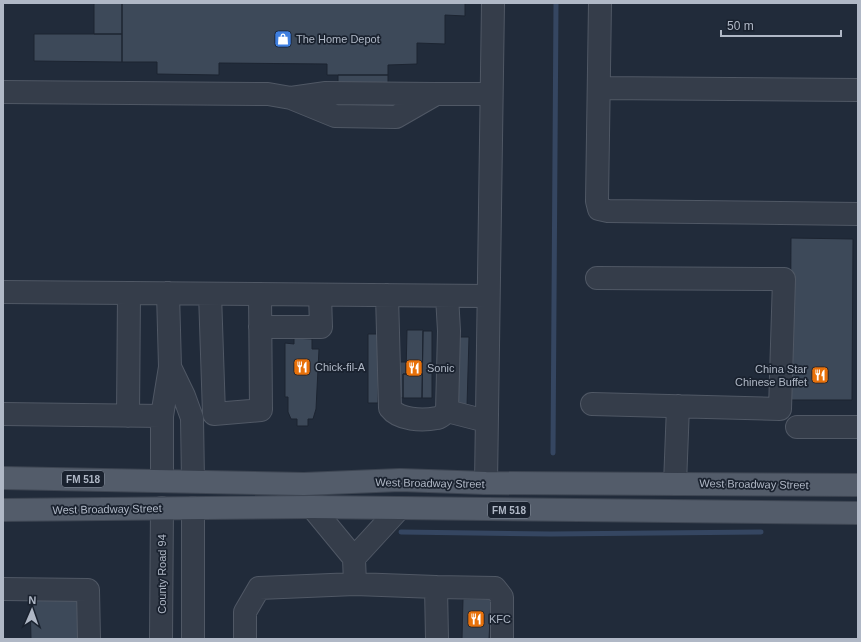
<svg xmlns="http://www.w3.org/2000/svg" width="861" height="642" font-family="Arial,sans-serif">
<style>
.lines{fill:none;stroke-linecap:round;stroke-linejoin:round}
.stream{stroke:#354661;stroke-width:5}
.building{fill:#3d4959;stroke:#1c2431}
.minor-casing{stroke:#505865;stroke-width:24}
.major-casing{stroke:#3e4653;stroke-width:24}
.minor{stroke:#353d4a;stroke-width:22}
.major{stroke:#535c6a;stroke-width:22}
.labels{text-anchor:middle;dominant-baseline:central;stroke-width:3.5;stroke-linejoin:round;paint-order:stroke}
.shield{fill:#1a222f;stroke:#838b99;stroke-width:1}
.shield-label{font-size:10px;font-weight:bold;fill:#b0b8c6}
.poi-label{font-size:11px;fill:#b0b8c6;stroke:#1a222f;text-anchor:start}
.street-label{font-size:11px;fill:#b0b8c6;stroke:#1a222f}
</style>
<rect width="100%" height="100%" fill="#212b3a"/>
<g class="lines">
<!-- stream -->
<path class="stream" d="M553 453 556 3
M401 532 551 534 761 532"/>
</g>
<!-- building -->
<path class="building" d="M94 3H122V34H94Z
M122 3H465V16L445 15V44L417 43V64L388 65V75H327V64L219 63V75L157 74V62H122Z
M34 34H122V62L34 61Z
M338 75H388V103L338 104Z
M791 238 853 239 852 400H790Z
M407 330H423L422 398H403V374H406Z
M423 331H432V398H422Z
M368 334H379L378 403H368Z
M458 337H469L467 406 456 405Z
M294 338 312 339V349H319L316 409 313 419H308V426H297V419H291L288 412V397H285V343L294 344Z
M400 362H406V374H403V398L399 397Z
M80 597V639H31L30 598Z
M463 599H491L489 639H462Z"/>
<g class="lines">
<defs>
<path id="minor" d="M600 3 597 201 599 209 608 211 858 214
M600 88 858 90
M3 92 268 94 291 98 335 116 396 117 436 94H491
M291 98 326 93 435 94
M3 292 488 296
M210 294 214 414 261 410 260 294
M387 295 390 408C399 420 422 421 437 418 440 418 444 414 447 411L449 331 447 296
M260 327H321L320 295
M170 367 184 396 192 418 193 481
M592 404 780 409 784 279 597 278
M447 411 486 421
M3 414 162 416
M128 416 129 293
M797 427H858
M162 480V416L170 367 168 293
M486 483 493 3
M675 484 678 406
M312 507 354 558 355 584 436 587 437 639
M193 508V639
M354 558 398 510
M436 587 495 588 502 597V639
M3 589 88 590 89 639
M161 639 162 508
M245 639V612L259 588 355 584"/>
<path id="major" d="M3 478 304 484 400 480 486 483 858 485
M3 510 312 507 858 513"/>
</defs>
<!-- minor casing -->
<use href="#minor" class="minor-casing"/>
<!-- major casing -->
<use href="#major" class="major-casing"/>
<!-- minor -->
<use href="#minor" class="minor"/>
<!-- major -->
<use href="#major" class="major"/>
</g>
<!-- icons -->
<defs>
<symbol id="shop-square" viewBox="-11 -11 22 22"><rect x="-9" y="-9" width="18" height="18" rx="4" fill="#3f7fe0" stroke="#1a222f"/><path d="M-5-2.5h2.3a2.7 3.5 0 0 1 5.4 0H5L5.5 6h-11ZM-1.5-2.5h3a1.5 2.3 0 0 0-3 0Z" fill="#fff"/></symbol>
<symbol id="restaurant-square" viewBox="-11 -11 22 22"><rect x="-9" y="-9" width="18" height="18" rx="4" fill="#e8710a" stroke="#1a222f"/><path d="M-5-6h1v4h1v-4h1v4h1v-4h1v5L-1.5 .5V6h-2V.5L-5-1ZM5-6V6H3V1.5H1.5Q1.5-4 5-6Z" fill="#fff"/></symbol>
</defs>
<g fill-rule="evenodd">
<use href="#shop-square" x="273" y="29" width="20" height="20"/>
<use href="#restaurant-square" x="292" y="357" width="20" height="20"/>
<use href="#restaurant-square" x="404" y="358" width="20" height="20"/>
<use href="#restaurant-square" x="810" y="365" width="20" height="20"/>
<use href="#restaurant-square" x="466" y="609" width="20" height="20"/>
</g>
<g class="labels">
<!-- shield labels -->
<g class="shield">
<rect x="62" y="471" width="42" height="16" rx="3"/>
<rect x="488" y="502" width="42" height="16" rx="3"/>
</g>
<g class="shield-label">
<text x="83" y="479">FM 518</text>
<text x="509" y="510">FM 518</text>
</g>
<!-- poi labels -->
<g class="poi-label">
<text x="296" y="39">The Home Depot</text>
<text x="315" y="367">Chick-fil-A</text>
<text x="427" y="368">Sonic</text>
<text x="807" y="369" text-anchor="end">China Star<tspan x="807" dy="13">Chinese Buffet</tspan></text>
<text x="489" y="619">KFC</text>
</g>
<!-- street labels -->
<g class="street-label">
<text transform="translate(430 483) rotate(1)">West Broadway Street</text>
<text transform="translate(754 484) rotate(1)">West Broadway Street</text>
<text transform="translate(107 509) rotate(-1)">West Broadway Street</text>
<text transform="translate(162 574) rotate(-90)">County Road 94</text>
</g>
</g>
<!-- border -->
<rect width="861" height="642" fill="none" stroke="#b0b8c6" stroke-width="8"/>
<!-- north arrow -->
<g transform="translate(32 610) rotate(2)" stroke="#1a222f" stroke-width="3" paint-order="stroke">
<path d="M0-3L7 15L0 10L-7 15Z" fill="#b0b8c6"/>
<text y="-6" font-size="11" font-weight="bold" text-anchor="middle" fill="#b0b8c6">N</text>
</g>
<!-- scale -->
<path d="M721 30v6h120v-6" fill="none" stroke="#b0b8c6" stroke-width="2"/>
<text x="727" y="30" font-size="12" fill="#b0b8c6" stroke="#1a222f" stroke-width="3" paint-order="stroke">50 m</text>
</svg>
